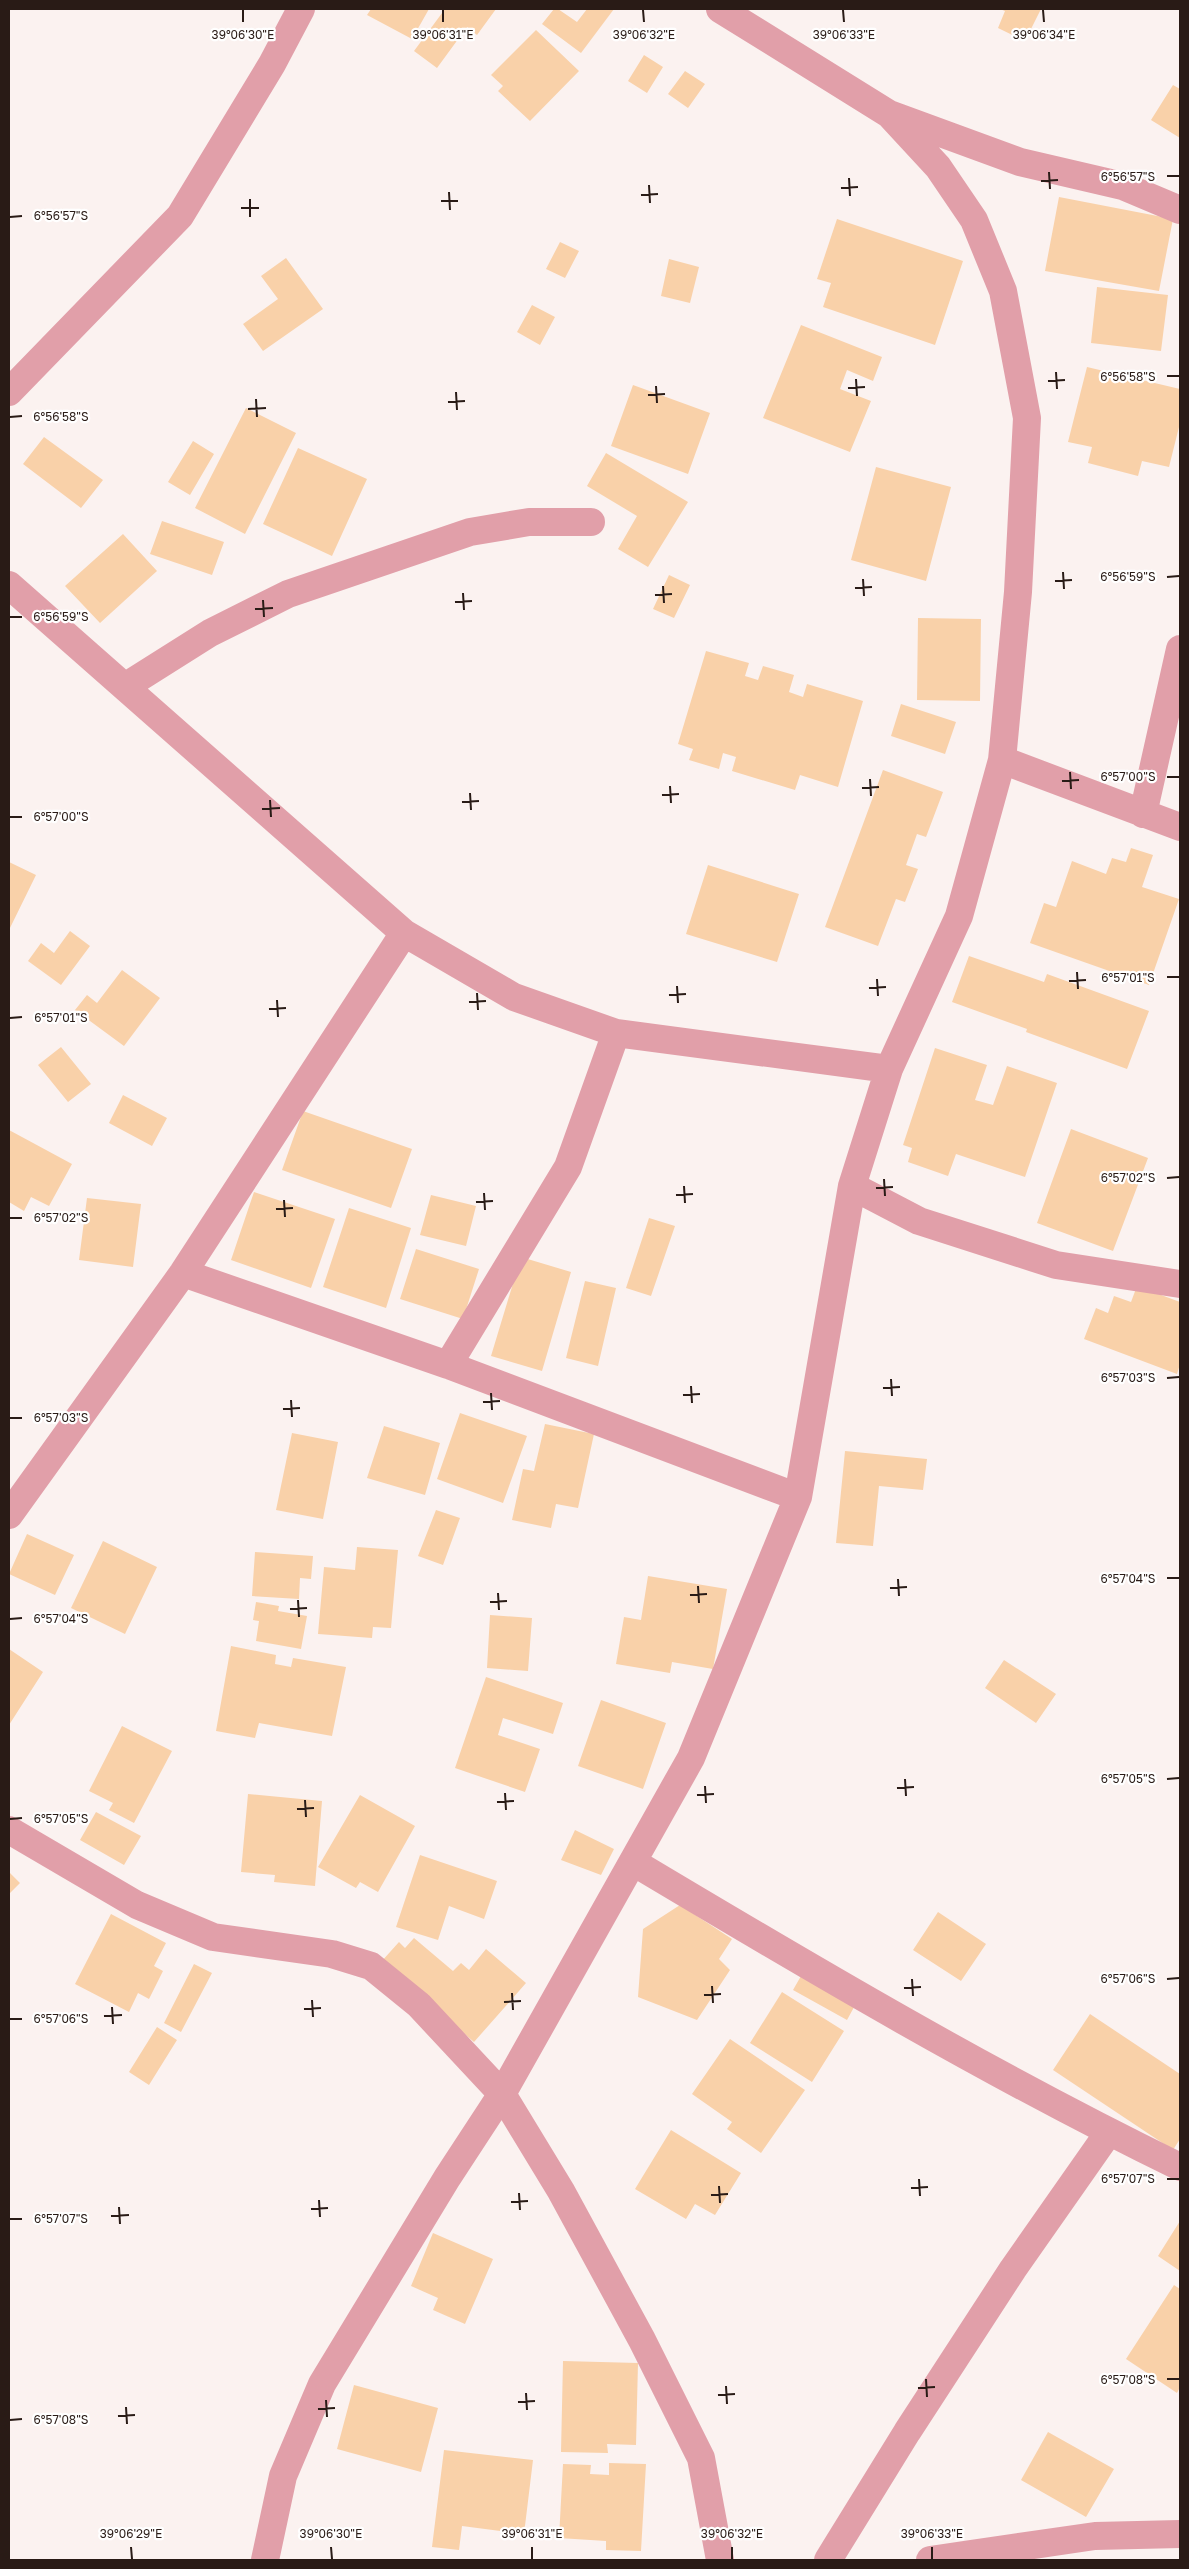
<svg xmlns="http://www.w3.org/2000/svg" width="1189" height="2569" font-family="'Golos Text',sans-serif">
<style>
.building{fill:#f9d1a9}
.lines{fill:none;stroke-linecap:round;stroke-linejoin:round}
.minor{stroke:#e19fa9;stroke-width:28}
.ticks{fill:none;stroke:#291b16;stroke-width:2}
.ticks-label{font-size:12px;text-anchor:middle;fill:#291b16;stroke:#fff;stroke-width:4.5;stroke-linejoin:round;paint-order:stroke}
</style>
<rect width="100%" height="100%" fill="#fbf2f0"/>
<!-- building -->
<path class="building" d="M371 9H429L412 39 367 15Z
M445 9H496L477 35 467 27 437 68 414 51Z
M554 9H558L577 22 587 9H614L581 53 542 24Z
M1000 9H1041L1025 41 998 28 1005 11Z
M536 30 579 71 530 121 498 91 503 86 491 75Z
M644 55 663 67 647 93 628 81Z
M685 71 705 84 688 108 668 94Z
M1173 85 1180 89V138L1151 120Z
M1059 197 1173 219 1159 291 1045 271Z
M837 219 963 261 935 345 823 307 831 283 817 279Z
M560 242 579 251 565 278 546 269Z
M286 258 323 309 263 351 243 324 278 299 261 276Z
M669 259 699 267 690 303 661 296Z
M1097 287 1168 295 1161 351 1091 343Z
M532 305 555 317 540 345 517 332Z
M801 325 882 357 873 381 847 370 840 389 871 401 850 452 763 418Z
M1087 367 1180 389V423L1169 467 1142 461 1138 476 1088 463 1092 447 1068 442Z
M633 385 710 413 688 474 611 446Z
M246 408 296 433 245 534 195 508Z
M44 437 103 480 81 508 23 464Z
M193 441 214 454 190 495 168 482Z
M298 448 367 479 332 556 263 524Z
M606 453 688 502 648 567 618 549 637 516 587 486Z
M876 467 951 487 926 581 851 560Z
M162 521 224 542 212 575 150 554Z
M123 534 157 571 100 623 65 586Z
M669 575 690 585 674 618 653 609Z
M918 618 981 619 980 701 917 700Z
M706 651 749 663 745 676 758 680 763 666 794 675 789 692 803 697 807 684 863 701 838 787 800 775 795 790 732 771 736 757 723 753 719 769 689 760 693 749 678 744Z
M901 704 956 722 945 754 891 736Z
M883 770 943 792 926 837 917 834 906 865 918 869 905 902 896 899 878 946 825 927Z
M1131 848 1153 855 1142 887 1179 899 1149 985 1030 943 1044 903 1056 907 1072 861 1106 874 1112 858 1126 862Z
M9 862 36 875 9 930Z
M708 865 799 894 777 962 686 934Z
M70 931 90 946 61 985 28 961 41 943 54 953Z
M969 956 1044 982 1047 974 1149 1011 1127 1069 1026 1032 1027 1029 952 1002Z
M122 970 160 998 124 1046 75 1010 87 995 97 1003Z
M61 1047 91 1084 68 1102 38 1065Z
M935 1048 987 1065 975 1100 993 1105 1007 1066 1057 1083 1025 1177 956 1154 948 1176 908 1162 912 1148 903 1145Z
M123 1095 167 1118 152 1146 109 1123Z
M303 1111 412 1149 391 1208 282 1170Z
M1071 1129 1148 1158 1113 1251 1037 1223Z
M9 1130 72 1164 49 1206 31 1197 24 1211 9 1202Z
M254 1192 335 1219 311 1288 231 1260Z
M431 1195 476 1206 466 1246 420 1235Z
M87 1198 141 1204 133 1267 79 1260Z
M349 1208 411 1228 386 1308 323 1287Z
M649 1218 675 1226 651 1296 626 1288Z
M416 1249 479 1269 463 1319 400 1299Z
M521 1257 571 1272 542 1371 491 1356Z
M585 1281 616 1288 598 1366 566 1358Z
M1137 1286 1180 1302V1364L1177 1374 1084 1339 1096 1308 1108 1313 1114 1296 1131 1302Z
M460 1413 527 1436 503 1503 437 1479Z
M545 1424 594 1434 578 1508 556 1504 551 1528 512 1520 523 1469 534 1471Z
M384 1426 440 1443 425 1495 367 1478Z
M292 1433 338 1442 323 1519 276 1510Z
M845 1451 927 1459 923 1490 879 1486 873 1546 836 1543Z
M436 1510 460 1518 443 1565 418 1556Z
M27 1534 74 1555 55 1595 9 1574Z
M103 1541 157 1567 125 1634 71 1608Z
M357 1547 398 1550 391 1628 373 1627 372 1638 318 1634 324 1567 355 1570Z
M255 1552 313 1556 311 1579 300 1578 299 1599 252 1596Z
M648 1576 727 1589 713 1669 672 1662 670 1673 616 1664 624 1617 641 1620Z
M256 1602 279 1606 278 1611 307 1616 301 1649 256 1641 259 1621 253 1620Z
M490 1615 532 1618 528 1671 487 1668Z
M231 1646 276 1655 275 1664 291 1667 293 1658 346 1667 332 1736 259 1723 255 1738 216 1731Z
M9 1649 43 1672 9 1725Z
M1004 1660 1056 1694 1036 1723 985 1688Z
M486 1677 563 1703 553 1734 503 1718 498 1735 540 1749 525 1792 455 1768Z
M601 1700 666 1723 643 1789 578 1766Z
M122 1726 172 1751 134 1823 109 1810 113 1803 89 1791Z
M248 1794 322 1801 315 1886 274 1882 275 1875 241 1872Z
M360 1795 415 1826 378 1892 360 1882 356 1888 318 1867Z
M96 1812 141 1836 124 1865 80 1840Z
M575 1830 614 1849 601 1875 561 1860Z
M420 1855 497 1881 484 1919 449 1906 438 1940 396 1927Z
M9 1872 20 1883 9 1894Z
M680 1905 732 1939 719 1959 730 1970 697 2020 638 1997 643 1929Z
M938 1912 986 1944 961 1981 913 1950Z
M111 1914 166 1943 154 1966 163 1971 149 1999 138 1993 129 2012 75 1984Z
M414 1938 453 1971 461 1963 469 1970 486 1949 526 1983 474 2042 381 1962 399 1942 405 1948Z
M194 1964 212 1973 181 2032 164 2023Z
M805 1969 859 1998 847 2020 793 1990Z
M782 1992 844 2031 812 2082 750 2043Z
M1090 2014 1180 2074V2139L1173 2150 1053 2070Z
M157 2027 177 2040 149 2085 129 2072Z
M730 2039 805 2090 761 2153 727 2129 732 2122 692 2094Z
M671 2130 741 2173 715 2215 695 2204 686 2219 635 2189Z
M1180 2221V2271L1158 2256Z
M433 2233 493 2259 465 2324 433 2310 438 2298 411 2286Z
M1174 2285 1180 2289V2387L1177 2393 1126 2359Z
M563 2361 638 2363 636 2445 607 2444 608 2453 561 2452Z
M354 2385 438 2408 421 2472 337 2449Z
M1048 2432 1114 2469 1086 2517 1021 2480Z
M444 2450 533 2460 524 2534 462 2526 459 2550 432 2547Z
M609 2463 646 2464 641 2551 606 2550V2541L559 2538 563 2464 591 2465 590 2474 609 2475Z"/>
<g class="lines">
<!-- minor -->
<path class="minor" d="M720 9 889 114 1020 162 1123 186 1180 210
M9 392 180 216 272 64 301 9
M9 585 404 933 514 997 616 1033 889 1069
M126 686 210 633 288 594 470 532 529 522H591
M1002 760 1180 827
M1143 814 1180 649
M852 1186 919 1221 1056 1265 1180 1284
M183 1273 448 1365 798 1497
M448 1365 568 1167 616 1033
M9 1515 183 1273 404 933
M9 1830 137 1905 213 1937 332 1954 371 1966 419 2005 502 2094 561 2191 642 2340 701 2458 720 2560
M633 1862C812 1969 993 2076 1180 2167
M265 2560 283 2476 322 2384 447 2178 502 2094 691 1758 798 1497 852 1186 889 1069 959 916 1002 760 1018 592 1027 418 1003 291 974 220 938 167 889 114
M828 2560 907 2432 1013 2269 1109 2132
M930 2560 1095 2536 1180 2534"/>
</g>
<!-- ticks -->
<path class="ticks" d="M243 10V22M443 10V22M643 10 644 22M843 10 844 22M1043 10 1044 22M1049 172 1050 189M1167 176H1179M849 178 850 196M1041 181 1058 180M649 185 650 203M841 188 858 187M449 192 450 210M641 195 658 194M250 199V217M441 201H458M241 208H259M10 217 22 216M1056 372 1057 389M1167 376H1179M856 379 857 396M1048 381 1065 380M656 386 657 403M848 388 865 387M456 392 457 410M648 395 665 394M256 399 257 417M448 402 465 401M248 409 266 408M10 417 22 416M1063 572 1064 589M1167 577 1179 576M863 579 864 596M1055 581 1072 580M663 586 664 603M855 588 872 587M463 593 464 610M655 595 672 594M263 600 264 617M455 602 472 601M255 609 273 608M10 617H22M1070 772 1071 789M1167 777H1179M870 779 871 796M1062 781 1079 780M670 786 671 803M862 788 879 787M470 793 471 810M662 795 679 794M270 800 271 817M462 802 479 801M262 809 280 808M10 817H22M1077 972 1078 989M1167 977H1179M877 979 878 996M1069 981 1086 980M677 986 678 1003M869 988 886 987M477 993 478 1010M669 995 686 994M277 1000 278 1017M469 1002 486 1001M269 1009 286 1008M10 1018 22 1017M1167 1178 1179 1177M884 1179 885 1196M684 1186 685 1203M876 1188 893 1187M484 1193 485 1210M676 1195 693 1194M284 1200 285 1217M476 1202 493 1201M276 1209 293 1208M10 1218H22M1167 1378 1179 1377M891 1379 892 1396M691 1386 692 1403M883 1388 900 1387M491 1393 492 1410M683 1395 700 1394M291 1400 292 1417M483 1402 500 1401M283 1409 300 1408M10 1418H22M1167 1578H1179M898 1579 899 1596M698 1586 699 1603M890 1588 907 1587M498 1593 499 1610M690 1595 707 1594M298 1600 299 1617M490 1602 507 1601M290 1609 307 1608M10 1619 22 1618M905 1779 906 1796M1167 1779 1179 1778M705 1786 706 1803M897 1788 914 1787M505 1793 506 1810M697 1795 714 1794M305 1800 306 1817M497 1802 514 1801M297 1809 314 1808M10 1819 22 1818M912 1979 913 1996M1167 1979 1179 1978M712 1986 713 2003M904 1988 921 1987M512 1993 513 2010M704 1995 721 1994M312 2000 313 2017M504 2002 521 2001M112 2007 113 2024M304 2009 321 2008M104 2016 122 2015M10 2019H22M919 2179 920 2196M1167 2179H1179M719 2186 720 2203M911 2188 928 2187M519 2193 520 2210M711 2195 728 2194M319 2200 320 2217M511 2202 528 2201M119 2207 120 2224M311 2209 328 2208M111 2216 129 2215M10 2219H22M926 2379 927 2397M1167 2379H1179M726 2386 727 2404M918 2388 935 2387M526 2393 527 2410M718 2395 735 2394M326 2400 327 2417M518 2402 535 2401M126 2407 127 2424M318 2409 335 2408M118 2416 135 2415M10 2420 22 2419M131 2547 132 2559M331 2547 332 2559M532 2547V2559M732 2547V2559M932 2547V2559"/>
<g class="ticks-label">
<text x="243" y="39">39°06'30"E</text>
<text x="443" y="39">39°06'31"E</text>
<text x="644" y="39">39°06'32"E</text>
<text x="844" y="39">39°06'33"E</text>
<text x="1044" y="39">39°06'34"E</text>
<text x="1128" y="181">6°56'57"S</text>
<text x="61" y="220">6°56'57"S</text>
<text x="1128" y="381">6°56'58"S</text>
<text x="61" y="421">6°56'58"S</text>
<text x="1128" y="581">6°56'59"S</text>
<text x="61" y="621">6°56'59"S</text>
<text x="1128" y="781">6°57'00"S</text>
<text x="61" y="821">6°57'00"S</text>
<text x="1128" y="982">6°57'01"S</text>
<text x="61" y="1022">6°57'01"S</text>
<text x="1128" y="1182">6°57'02"S</text>
<text x="61" y="1222">6°57'02"S</text>
<text x="1128" y="1382">6°57'03"S</text>
<text x="61" y="1422">6°57'03"S</text>
<text x="1128" y="1583">6°57'04"S</text>
<text x="61" y="1623">6°57'04"S</text>
<text x="1128" y="1783">6°57'05"S</text>
<text x="61" y="1823">6°57'05"S</text>
<text x="1128" y="1983">6°57'06"S</text>
<text x="61" y="2023">6°57'06"S</text>
<text x="1128" y="2183">6°57'07"S</text>
<text x="61" y="2223">6°57'07"S</text>
<text x="1128" y="2384">6°57'08"S</text>
<text x="61" y="2424">6°57'08"S</text>
<text x="131" y="2538">39°06'29"E</text>
<text x="331" y="2538">39°06'30"E</text>
<text x="532" y="2538">39°06'31"E</text>
<text x="732" y="2538">39°06'32"E</text>
<text x="932" y="2538">39°06'33"E</text>
</g>
<!-- border -->
<rect width="1189" height="2569" fill="none" stroke="#291b16" stroke-width="20"/>
</svg>
